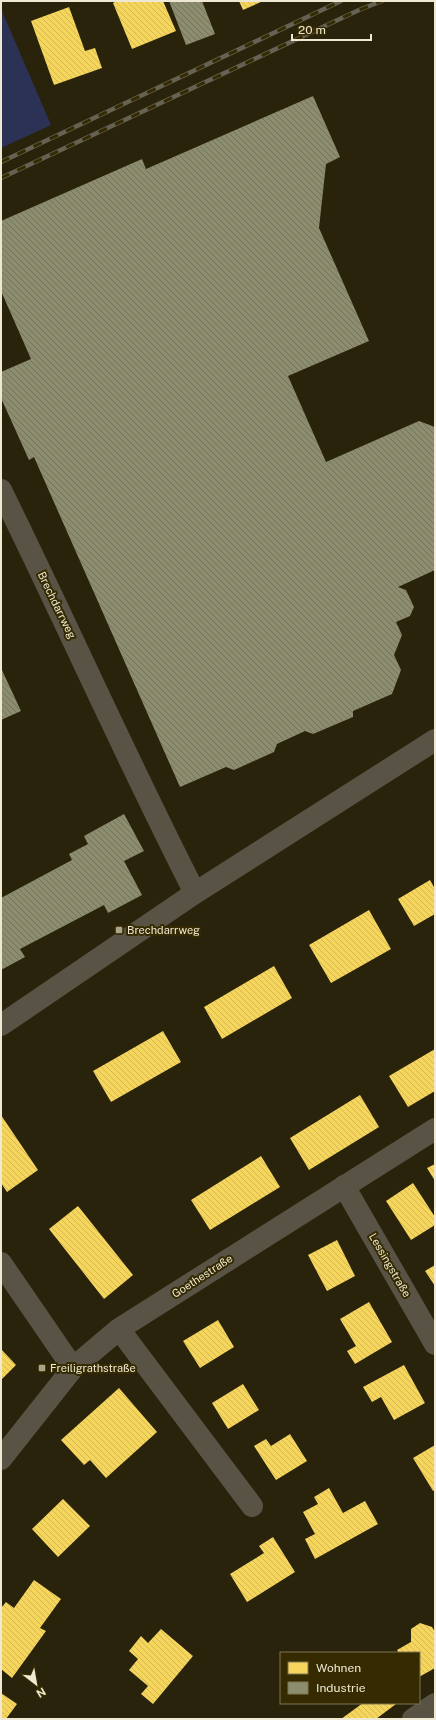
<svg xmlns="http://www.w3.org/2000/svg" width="436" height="1720" font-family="'Public Sans',sans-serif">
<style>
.grass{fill:#2b3255}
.homes{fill:url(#homes-back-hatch)}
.industry{fill:url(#industry-back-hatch)}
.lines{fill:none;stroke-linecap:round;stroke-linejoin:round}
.street{stroke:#585344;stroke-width:22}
.rail-casing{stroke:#666253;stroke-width:4.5}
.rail{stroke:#352a00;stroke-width:3;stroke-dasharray:9;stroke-linecap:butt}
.poi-dot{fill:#aaa48d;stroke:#352a00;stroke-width:1.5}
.labels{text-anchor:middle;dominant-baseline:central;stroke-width:4;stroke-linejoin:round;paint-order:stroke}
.street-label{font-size:11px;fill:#efe9d3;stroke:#352a00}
.poi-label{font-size:11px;fill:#efe9d3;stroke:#352a00;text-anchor:start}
</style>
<defs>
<pattern id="homes-back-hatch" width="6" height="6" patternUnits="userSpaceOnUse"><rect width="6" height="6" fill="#f6d55c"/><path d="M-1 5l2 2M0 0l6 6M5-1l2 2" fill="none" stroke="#d3b856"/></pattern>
<pattern id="industry-back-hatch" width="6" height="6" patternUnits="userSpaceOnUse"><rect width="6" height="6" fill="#8c8c6e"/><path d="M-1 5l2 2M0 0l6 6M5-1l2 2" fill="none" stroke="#74745e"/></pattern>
</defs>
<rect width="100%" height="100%" fill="#29230c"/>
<!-- grass -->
<path class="grass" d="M1 9 51 125 1 148Z"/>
<!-- homes -->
<path class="homes" d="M117 1H163L176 31 132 49 113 3Z
M239 1H263L243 10Z
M69 7 85 51 95 48 102 68 54 85 31 21Z
M430 880 435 889V914L414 926 398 899Z
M369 910 391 949 331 983 309 945Z
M274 966 292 998 222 1039 204 1007Z
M163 1031 181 1062 111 1102 93 1071Z
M435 1049V1091L408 1107 389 1076Z
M360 1095 379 1127 309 1170 290 1138Z
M1 1115 38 1170 7 1192 1 1183Z
M261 1156 280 1187 210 1230 191 1200Z
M435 1164V1181L427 1168Z
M413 1183 435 1217V1225L411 1240 386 1201Z
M78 1206 133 1275 104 1299 49 1229Z
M337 1240 355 1276 327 1291 308 1255Z
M435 1265V1286L425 1271Z
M369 1302 392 1342 355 1364 347 1351 356 1346 340 1319Z
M218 1320 234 1347 200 1368 183 1341Z
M1 1349 16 1365 1 1380Z
M404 1365 425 1403 394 1420 381 1397 372 1402 363 1387Z
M243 1384 259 1410 228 1429 212 1403Z
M119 1388 157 1432 106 1478 90 1460 84 1465 61 1440Z
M290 1434 307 1461 276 1480 254 1446 266 1439 271 1446Z
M435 1445V1490L433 1491 413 1458Z
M329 1488 343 1513 365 1501 378 1524 315 1559 305 1539 315 1534 303 1512 318 1504 314 1497Z
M63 1499 90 1526 58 1557 32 1529Z
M273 1537 295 1572 247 1602 230 1574 264 1553 259 1546Z
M34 1580 61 1599 40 1628 46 1631 12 1678 1 1669V1608L6 1602 14 1608Z
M420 1623 432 1627 435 1632V1668L419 1677V1653H399L397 1650 411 1642V1629Z
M161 1629 193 1656 153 1704 141 1694 148 1686 129 1670 138 1659 129 1651 141 1636 148 1643Z
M1 1693 17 1704 6 1719H1Z
M363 1703H395L396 1704 376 1719H341Z"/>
<!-- industry -->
<path class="industry" d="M169 1H202L215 34 186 45Z
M313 96 340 157 326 164 319 228 369 341 288 376 326 462 419 421 435 427V570L398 587 406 590 414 607 410 616 396 622 402 635 394 655 401 670 392 694 353 711V717L313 734 305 731 277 744 274 752 234 770 226 767 180 787 34 457 29 460 1 398V372L31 359 1 291V221L142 159 146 169Z
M1 668 21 711 1 720Z
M124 814 144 851 124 861 142 895 108 913 104 905 20 949 25 957 1 970V898L72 860 69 854 88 844 84 836Z"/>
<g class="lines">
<!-- street -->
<path class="street" d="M1 490C67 624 127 760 195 893
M1 1025 195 893 435 740
M344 1186 435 1344
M1 1263 73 1368
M119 1329 252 1506
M1 1459 73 1368 119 1329 435 1129
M413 1719 435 1704"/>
<defs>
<path id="rail" d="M1 162 341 1
M1 178 359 10 382 1"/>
</defs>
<!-- rail casing -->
<use href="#rail" class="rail-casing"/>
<!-- rail -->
<use href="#rail" class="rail"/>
</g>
<!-- markers -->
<g class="poi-dot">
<rect x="115" y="926" width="8" height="8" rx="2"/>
<rect x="38" y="1364" width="8" height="8" rx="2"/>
</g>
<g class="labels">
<!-- street labels -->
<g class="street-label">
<text transform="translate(57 605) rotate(64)">Brechdarrweg</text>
<text transform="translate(390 1265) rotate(60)">Lessingstraße</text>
<text transform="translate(202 1276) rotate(-33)">Goethestraße</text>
</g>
<!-- poi labels -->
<g class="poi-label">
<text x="127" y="930">Brechdarrweg</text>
<text x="50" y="1368">Freiligrathstraße</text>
</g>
</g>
<!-- border -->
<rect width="436" height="1720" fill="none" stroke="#efe9d3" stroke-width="4"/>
<!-- legend -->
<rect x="280" y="1652" width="140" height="52" fill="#352a00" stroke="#7f7654"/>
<rect x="288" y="1662" width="20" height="12" fill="#f6d55c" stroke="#7f7654"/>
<text x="316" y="1672" font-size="12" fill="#efe9d3">Wohnen</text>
<rect x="288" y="1682" width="20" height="12" fill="#8c8c6e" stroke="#7f7654"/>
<text x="316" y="1692" font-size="12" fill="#efe9d3">Industrie</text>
<!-- north arrow -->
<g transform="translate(36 1684) rotate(149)" stroke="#352a00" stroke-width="3" paint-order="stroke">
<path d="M0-3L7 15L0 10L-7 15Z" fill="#efe9d3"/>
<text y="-6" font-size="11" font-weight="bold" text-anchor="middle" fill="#efe9d3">N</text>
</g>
<!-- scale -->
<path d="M292 34v6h79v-6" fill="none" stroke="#efe9d3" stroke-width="2"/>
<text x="298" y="34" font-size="12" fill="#efe9d3" stroke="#352a00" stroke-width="3" paint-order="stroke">20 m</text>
</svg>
